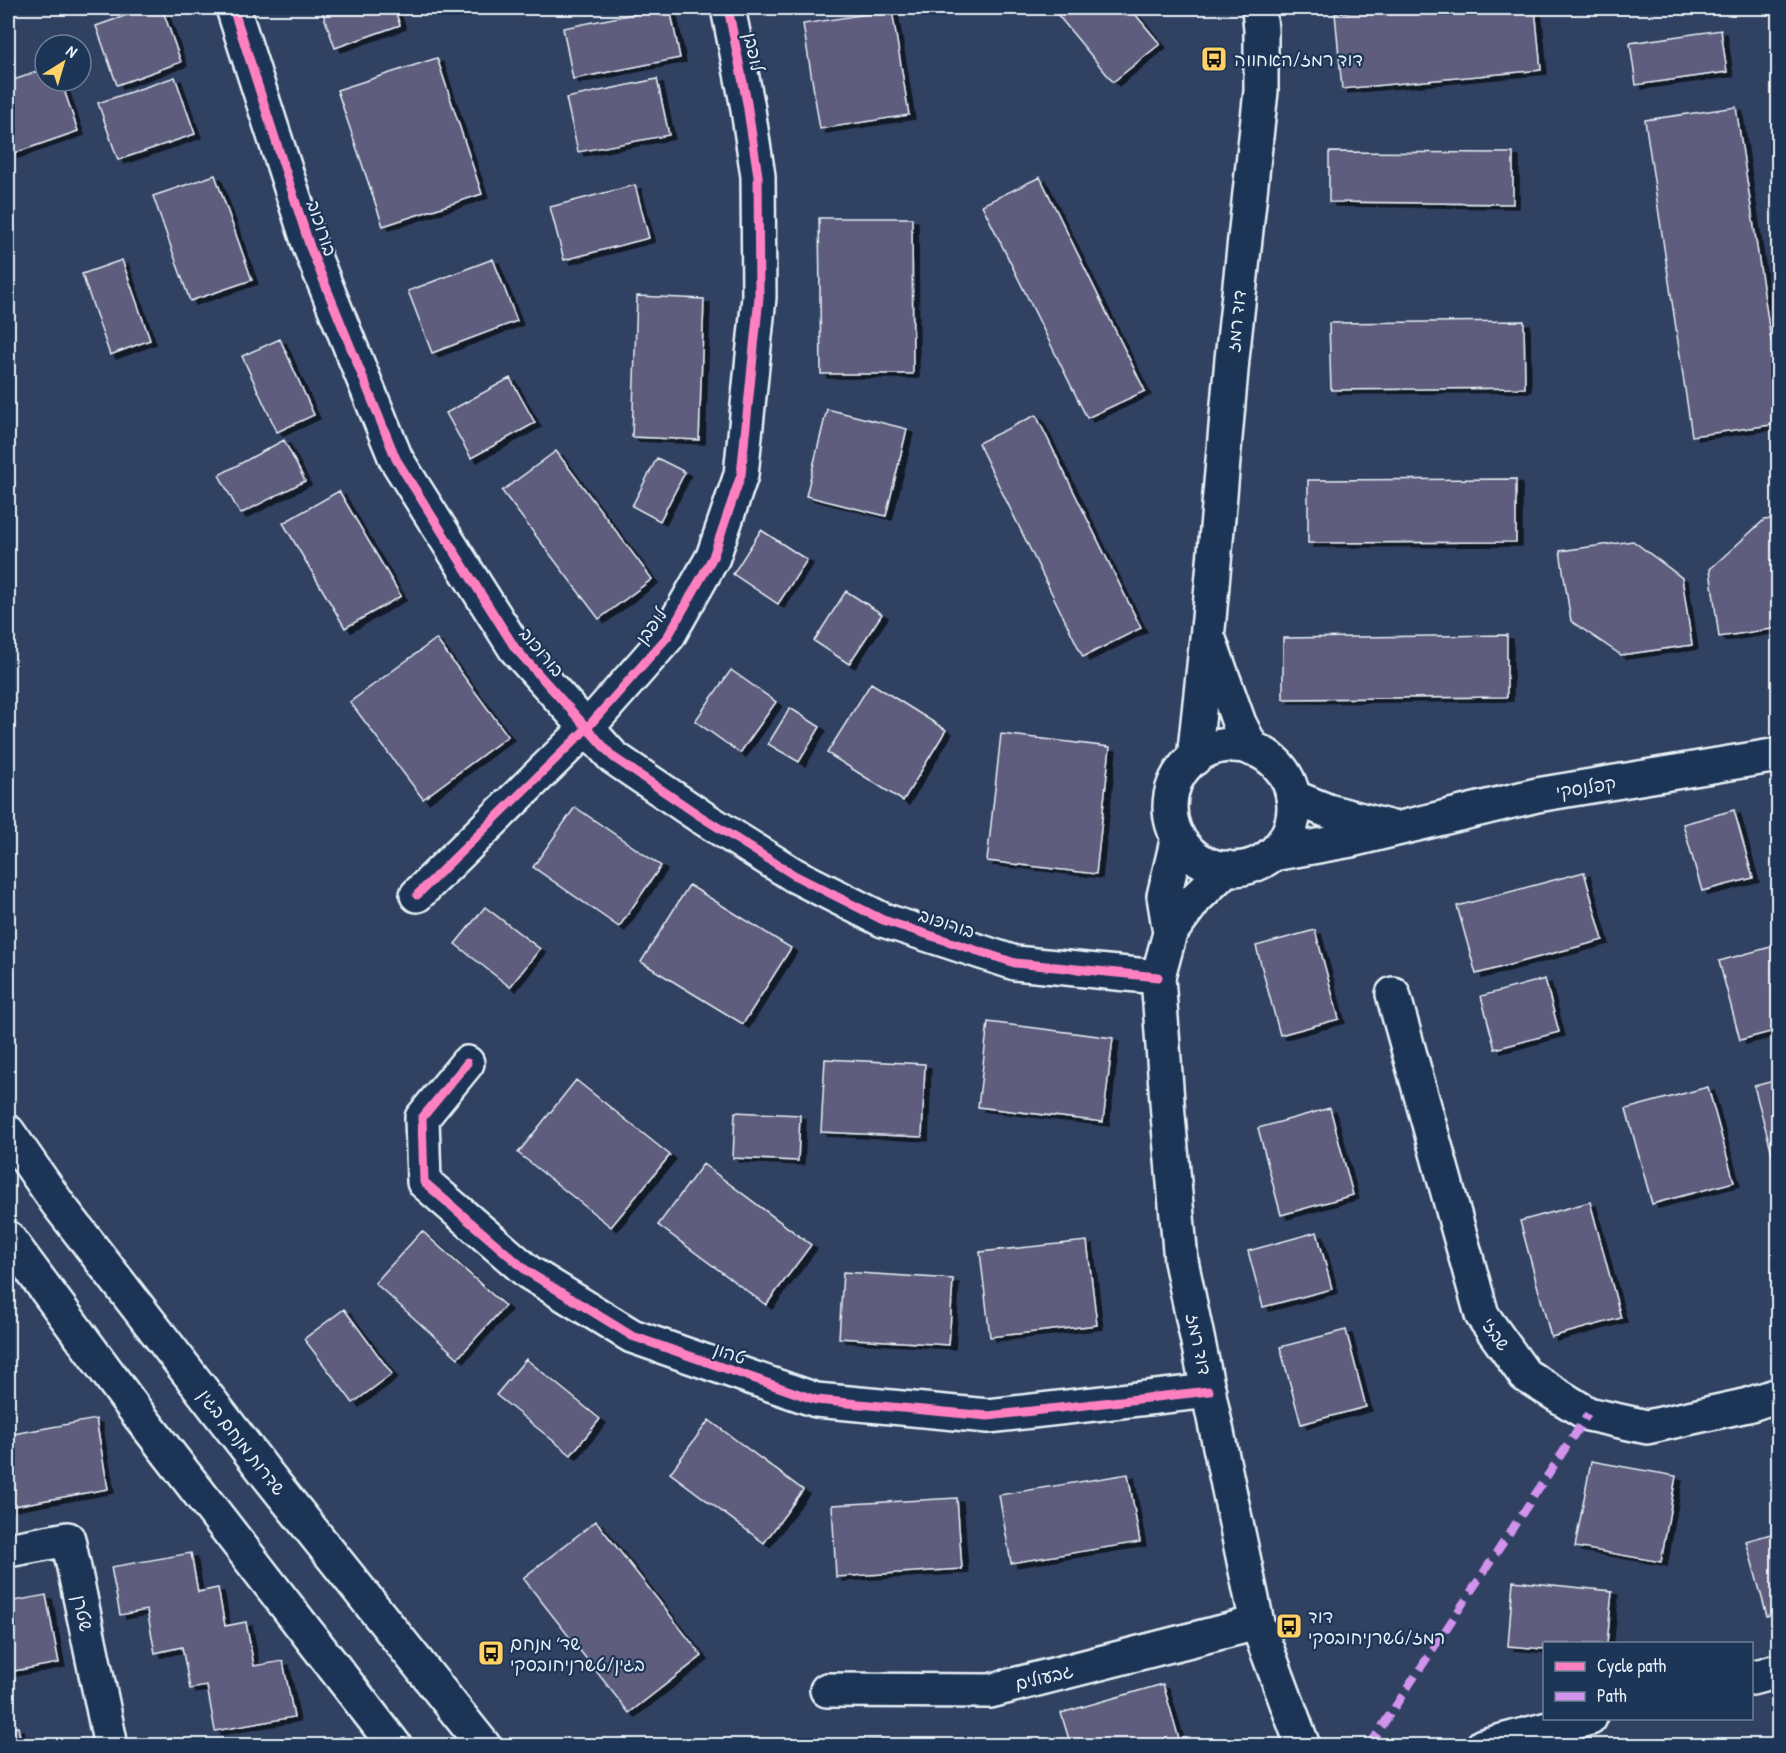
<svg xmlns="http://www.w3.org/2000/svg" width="1786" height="1753" font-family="'Patrick Hand','Playpen Sans Hebrew',sans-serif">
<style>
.building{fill:#5e5d7d;stroke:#e8f1f8;stroke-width:1.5;filter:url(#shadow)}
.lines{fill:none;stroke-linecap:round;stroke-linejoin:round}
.minor-casing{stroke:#e8f1f8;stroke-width:38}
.tertiary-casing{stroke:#e8f1f8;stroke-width:38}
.secondary-casing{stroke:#e8f1f8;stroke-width:38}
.primary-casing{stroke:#e8f1f8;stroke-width:38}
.minor{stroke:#1d3557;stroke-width:33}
.tertiary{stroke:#1d3557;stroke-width:33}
.secondary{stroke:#1d3557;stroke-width:33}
.primary{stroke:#1d3557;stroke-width:33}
.quiet{stroke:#d193ec;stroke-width:8;stroke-dasharray:15 8;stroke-linecap:butt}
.cycleway-casing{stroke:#1d3557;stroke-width:13}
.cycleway{stroke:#ff80c0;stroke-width:9}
.labels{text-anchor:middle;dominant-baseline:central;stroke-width:4.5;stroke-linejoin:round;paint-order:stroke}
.street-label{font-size:18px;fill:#e8f1f8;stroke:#1d3557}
.poi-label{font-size:18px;fill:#e8f1f8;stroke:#1d3557;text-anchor:start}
</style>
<defs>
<filter id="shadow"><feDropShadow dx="6" dy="4" stdDeviation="0" flood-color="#0009"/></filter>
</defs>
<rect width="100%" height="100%" fill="#304162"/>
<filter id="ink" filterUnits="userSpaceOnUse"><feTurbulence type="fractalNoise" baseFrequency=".0167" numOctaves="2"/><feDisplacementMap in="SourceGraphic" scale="12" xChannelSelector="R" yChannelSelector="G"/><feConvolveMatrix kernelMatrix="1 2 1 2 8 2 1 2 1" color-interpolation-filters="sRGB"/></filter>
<g filter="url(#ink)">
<!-- building -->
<path class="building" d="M147 8H162L181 62 117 85 96 26Z
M321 8H394L400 25 335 48Z
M664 8H670L680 58 573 79 563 28Z
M1052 8H1130L1160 44 1113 82Z
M1398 8H1535L1541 70 1342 89 1335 13Z
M892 10 909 115 820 129 803 24Z
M1721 30 1727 72 1636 85 1630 43Z
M437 58 482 194 383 226 337 90Z
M45 69V81H61L78 131 12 154 8 140V82Z
M175 77 195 134 118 160 98 103Z
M657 79 669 135 578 152 566 98Z
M1736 107 1778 387V424L1692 436 1645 120Z
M1329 152 1513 153V204L1329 202Z
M215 175 252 280 190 301 153 196Z
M1040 177 1145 391 1087 418 982 205Z
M635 185 649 238 564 260 550 207Z
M819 218H912L913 374H821Z
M493 259 517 321 432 353 408 291Z
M122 260 150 340 110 355 82 274Z
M637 296 704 299 699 440 632 437Z
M1524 321 1525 388 1331 390 1329 323Z
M280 339 314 415 277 432 242 356Z
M510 378 535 423 471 458 446 413Z
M827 409 907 429 886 516 806 496Z
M1036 415 1141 628 1083 657 978 443Z
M284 440 305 481 240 514 219 475Z
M556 451 652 579 599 619 502 491Z
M657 458 685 472 660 521 632 506Z
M1516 479V542L1308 543V480Z
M339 491 401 596 345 628 283 523Z
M1778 518V628L1719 637 1710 569 1764 520Z
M761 530 807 560 778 604 733 574Z
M1633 541 1682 578 1692 645 1621 655 1571 621 1560 551Z
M846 591 882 614 849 664 814 641Z
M1507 635V697L1283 699V638Z
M436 639 508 736 423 799 350 702Z
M731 670 776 702 740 753 695 721Z
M871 683 946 730 903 801 827 753Z
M790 708 820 727 799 762 768 744Z
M1001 734 1110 747 1096 874 987 861Z
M575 807 661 866 619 927 533 867Z
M1734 810 1753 878 1702 891 1683 824Z
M1584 872 1603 940 1476 974 1457 906Z
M689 885 791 948 743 1024 641 962Z
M485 907 540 949 510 987 455 944Z
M1315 930 1339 1019 1280 1035 1256 946Z
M1778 945V1030L1740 1040 1719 961Z
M1545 979 1559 1032 1495 1049 1481 996Z
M988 1022 1113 1038 1103 1122 978 1107Z
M825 1059 925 1064 922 1137 821 1132Z
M576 1080 670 1155 611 1227 518 1153Z
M1778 1080V1163L1775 1164 1754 1086Z
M1708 1087 1734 1182 1652 1204 1626 1109Z
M1330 1108 1353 1195 1281 1215 1258 1128Z
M735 1112 800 1115 798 1161 733 1158Z
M703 1164 811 1245 766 1305 658 1225Z
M1590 1202 1621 1318 1551 1337 1520 1221Z
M422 1231 505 1306 458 1358 375 1283Z
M1317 1232 1332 1289 1263 1307 1248 1251Z
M1087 1241 1097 1325 990 1337 980 1252Z
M843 1272 953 1279 949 1345 839 1338Z
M344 1309 392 1374 353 1403 304 1339Z
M1346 1330 1366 1407 1301 1424 1280 1347Z
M526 1359 600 1419 571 1455 496 1395Z
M96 1419 108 1489 8 1507V1435Z
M709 1420 803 1490 764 1543 670 1473Z
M1591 1461 1676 1476 1661 1562 1575 1547Z
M1128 1474 1140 1542 1011 1563 999 1495Z
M957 1498 962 1569 836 1577 832 1505Z
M596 1521 702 1656 629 1713 523 1578Z
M1778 1532V1612L1767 1616 1746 1541Z
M191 1553 198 1592 218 1588 225 1626 246 1622 254 1666 283 1661 294 1717 215 1731 207 1686 190 1689 182 1647 155 1653 147 1610 120 1615 111 1567Z
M1513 1581 1612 1591 1607 1644H1544V1649L1508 1646Z
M46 1595 59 1663 8 1672V1602Z
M1163 1684 1181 1746H1071L1061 1713Z
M18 1727 22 1746H8V1729Z
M343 1737 344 1746H294Z
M889 1740V1746H781V1742Z"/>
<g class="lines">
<defs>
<path id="minor" d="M233 8 310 247 396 459 515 648 613 757 700 816 794 875 883 920 1015 963 1158 977
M1293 797 1328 811 1392 828
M1273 854 1351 840 1537 795 1778 755
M417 895 587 728 668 636 713 557 741 475 759 297 758 176 747 103 728 8
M1393 994 1482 1315 1525 1375 1588 1414 1647 1427 1748 1405 1778 1395
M467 1063 422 1118 424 1182 528 1272 632 1336 816 1400 988 1416 1209 1391
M8 1550 68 1539 111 1746
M827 1690 990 1691 1257 1623"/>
<path id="tertiary" d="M1210 642 1239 723 1252 749
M1170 807a62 62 0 1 1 124 0a62 62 0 1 1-124 0Z
M1194 759 1209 619 1232 359 1261 91V30L1259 8
M1227 868 1196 898 1170 933 1158 977 1168 1115 1181 1261 1257 1623 1303 1746
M1170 933 1164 896 1178 837"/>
<path id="secondary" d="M8 1132 58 1204 269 1477 484 1746
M8 1238 138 1414 395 1746"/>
<path id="primary" d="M1752 1678 1778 1671
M1483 1746 1590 1718"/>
</defs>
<!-- minor casing -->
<use href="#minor" class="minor-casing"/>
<!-- tertiary casing -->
<use href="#tertiary" class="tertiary-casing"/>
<!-- secondary casing -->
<use href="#secondary" class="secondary-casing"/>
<!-- primary casing -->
<use href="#primary" class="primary-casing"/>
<!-- minor -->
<use href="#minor" class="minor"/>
<!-- tertiary -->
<use href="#tertiary" class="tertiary"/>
<!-- secondary -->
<use href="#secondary" class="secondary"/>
<!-- primary -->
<use href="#primary" class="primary"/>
<!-- quiet -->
<path class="quiet" d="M1369 1746 1588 1414"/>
<defs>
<path id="cycleway" d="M233 8 310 247 396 459 515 648 613 757 700 816 794 875 883 920 1015 963 1158 977
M417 895 587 728 668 636 713 557 741 475 759 297 758 176 747 103 728 8
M467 1063 422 1118 424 1182 528 1272 632 1336 816 1400 988 1416 1209 1391"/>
</defs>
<!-- cycleway casing -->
<use href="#cycleway" class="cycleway-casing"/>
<!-- cycleway -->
<use href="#cycleway" class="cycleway"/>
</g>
</g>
<!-- icons -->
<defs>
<symbol id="bus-square" viewBox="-11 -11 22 22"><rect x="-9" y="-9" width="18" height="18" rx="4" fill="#ffd166" stroke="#1d3557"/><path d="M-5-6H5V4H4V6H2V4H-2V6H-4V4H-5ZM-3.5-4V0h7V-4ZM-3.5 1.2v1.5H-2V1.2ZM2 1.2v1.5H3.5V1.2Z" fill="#111"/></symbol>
</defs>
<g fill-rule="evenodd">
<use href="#bus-square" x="1199" y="44" width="30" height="30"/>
<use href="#bus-square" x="1274" y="1611" width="30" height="30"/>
<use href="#bus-square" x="476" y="1638" width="30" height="30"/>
</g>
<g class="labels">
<!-- street labels -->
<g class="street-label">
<text transform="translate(754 52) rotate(78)">לופבן</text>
<text transform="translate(322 228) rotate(71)">בורוכוב</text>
<text transform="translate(1236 321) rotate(-84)">דוד רמז</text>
<text transform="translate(651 626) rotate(-54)">לופבן</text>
<text transform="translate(542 652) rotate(50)">בורוכוב</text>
<text transform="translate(1586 787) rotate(-9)">קפלנסקי</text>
<text transform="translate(947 923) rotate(18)">בורוכוב</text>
<text transform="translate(1496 1334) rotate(56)">שבזי</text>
<text transform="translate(1199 1344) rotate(78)">דוד רמז</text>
<text transform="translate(730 1353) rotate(19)">טהון</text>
<text transform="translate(242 1442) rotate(52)">שדרות מנחם בגין</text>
<text transform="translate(83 1613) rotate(78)">שטרן</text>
<text transform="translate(1044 1677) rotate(-14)">גבעולים</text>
</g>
<!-- poi labels -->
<g class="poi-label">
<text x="1234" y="59">דוד רמז/האחווה</text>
<text x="1308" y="1616">דוד<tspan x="1308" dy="21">רמז/טשרניחובסקי</tspan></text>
<text x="510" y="1643">שד׳ מנחם<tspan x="510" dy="21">בגין/טשרניחובסקי</tspan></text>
</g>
</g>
<!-- margin -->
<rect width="1786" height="1753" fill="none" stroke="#1d3557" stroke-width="30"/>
<rect x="15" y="15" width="1756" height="1723" fill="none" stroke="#e8f1f8" stroke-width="2" filter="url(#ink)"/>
<!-- legend -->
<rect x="1543" y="1642" width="210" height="78" fill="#1d3557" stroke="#6e8097" stroke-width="1.5"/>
<rect x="1555" y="1662" width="30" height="9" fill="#ff80c0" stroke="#6e8097" stroke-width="1.5"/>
<text x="1597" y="1672" font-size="18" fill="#e8f1f8">Cycle path</text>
<rect x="1555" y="1692" width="30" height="9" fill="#d193ec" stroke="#6e8097" stroke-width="1.5"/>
<text x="1597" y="1702" font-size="18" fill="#e8f1f8">Path</text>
<!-- north arrow -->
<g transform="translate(63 63) rotate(37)"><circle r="28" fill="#1d3557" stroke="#6e8097" stroke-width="1.5"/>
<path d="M0-4.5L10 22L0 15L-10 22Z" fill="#ffd166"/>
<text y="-9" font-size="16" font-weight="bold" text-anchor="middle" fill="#e8f1f8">N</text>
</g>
</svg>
